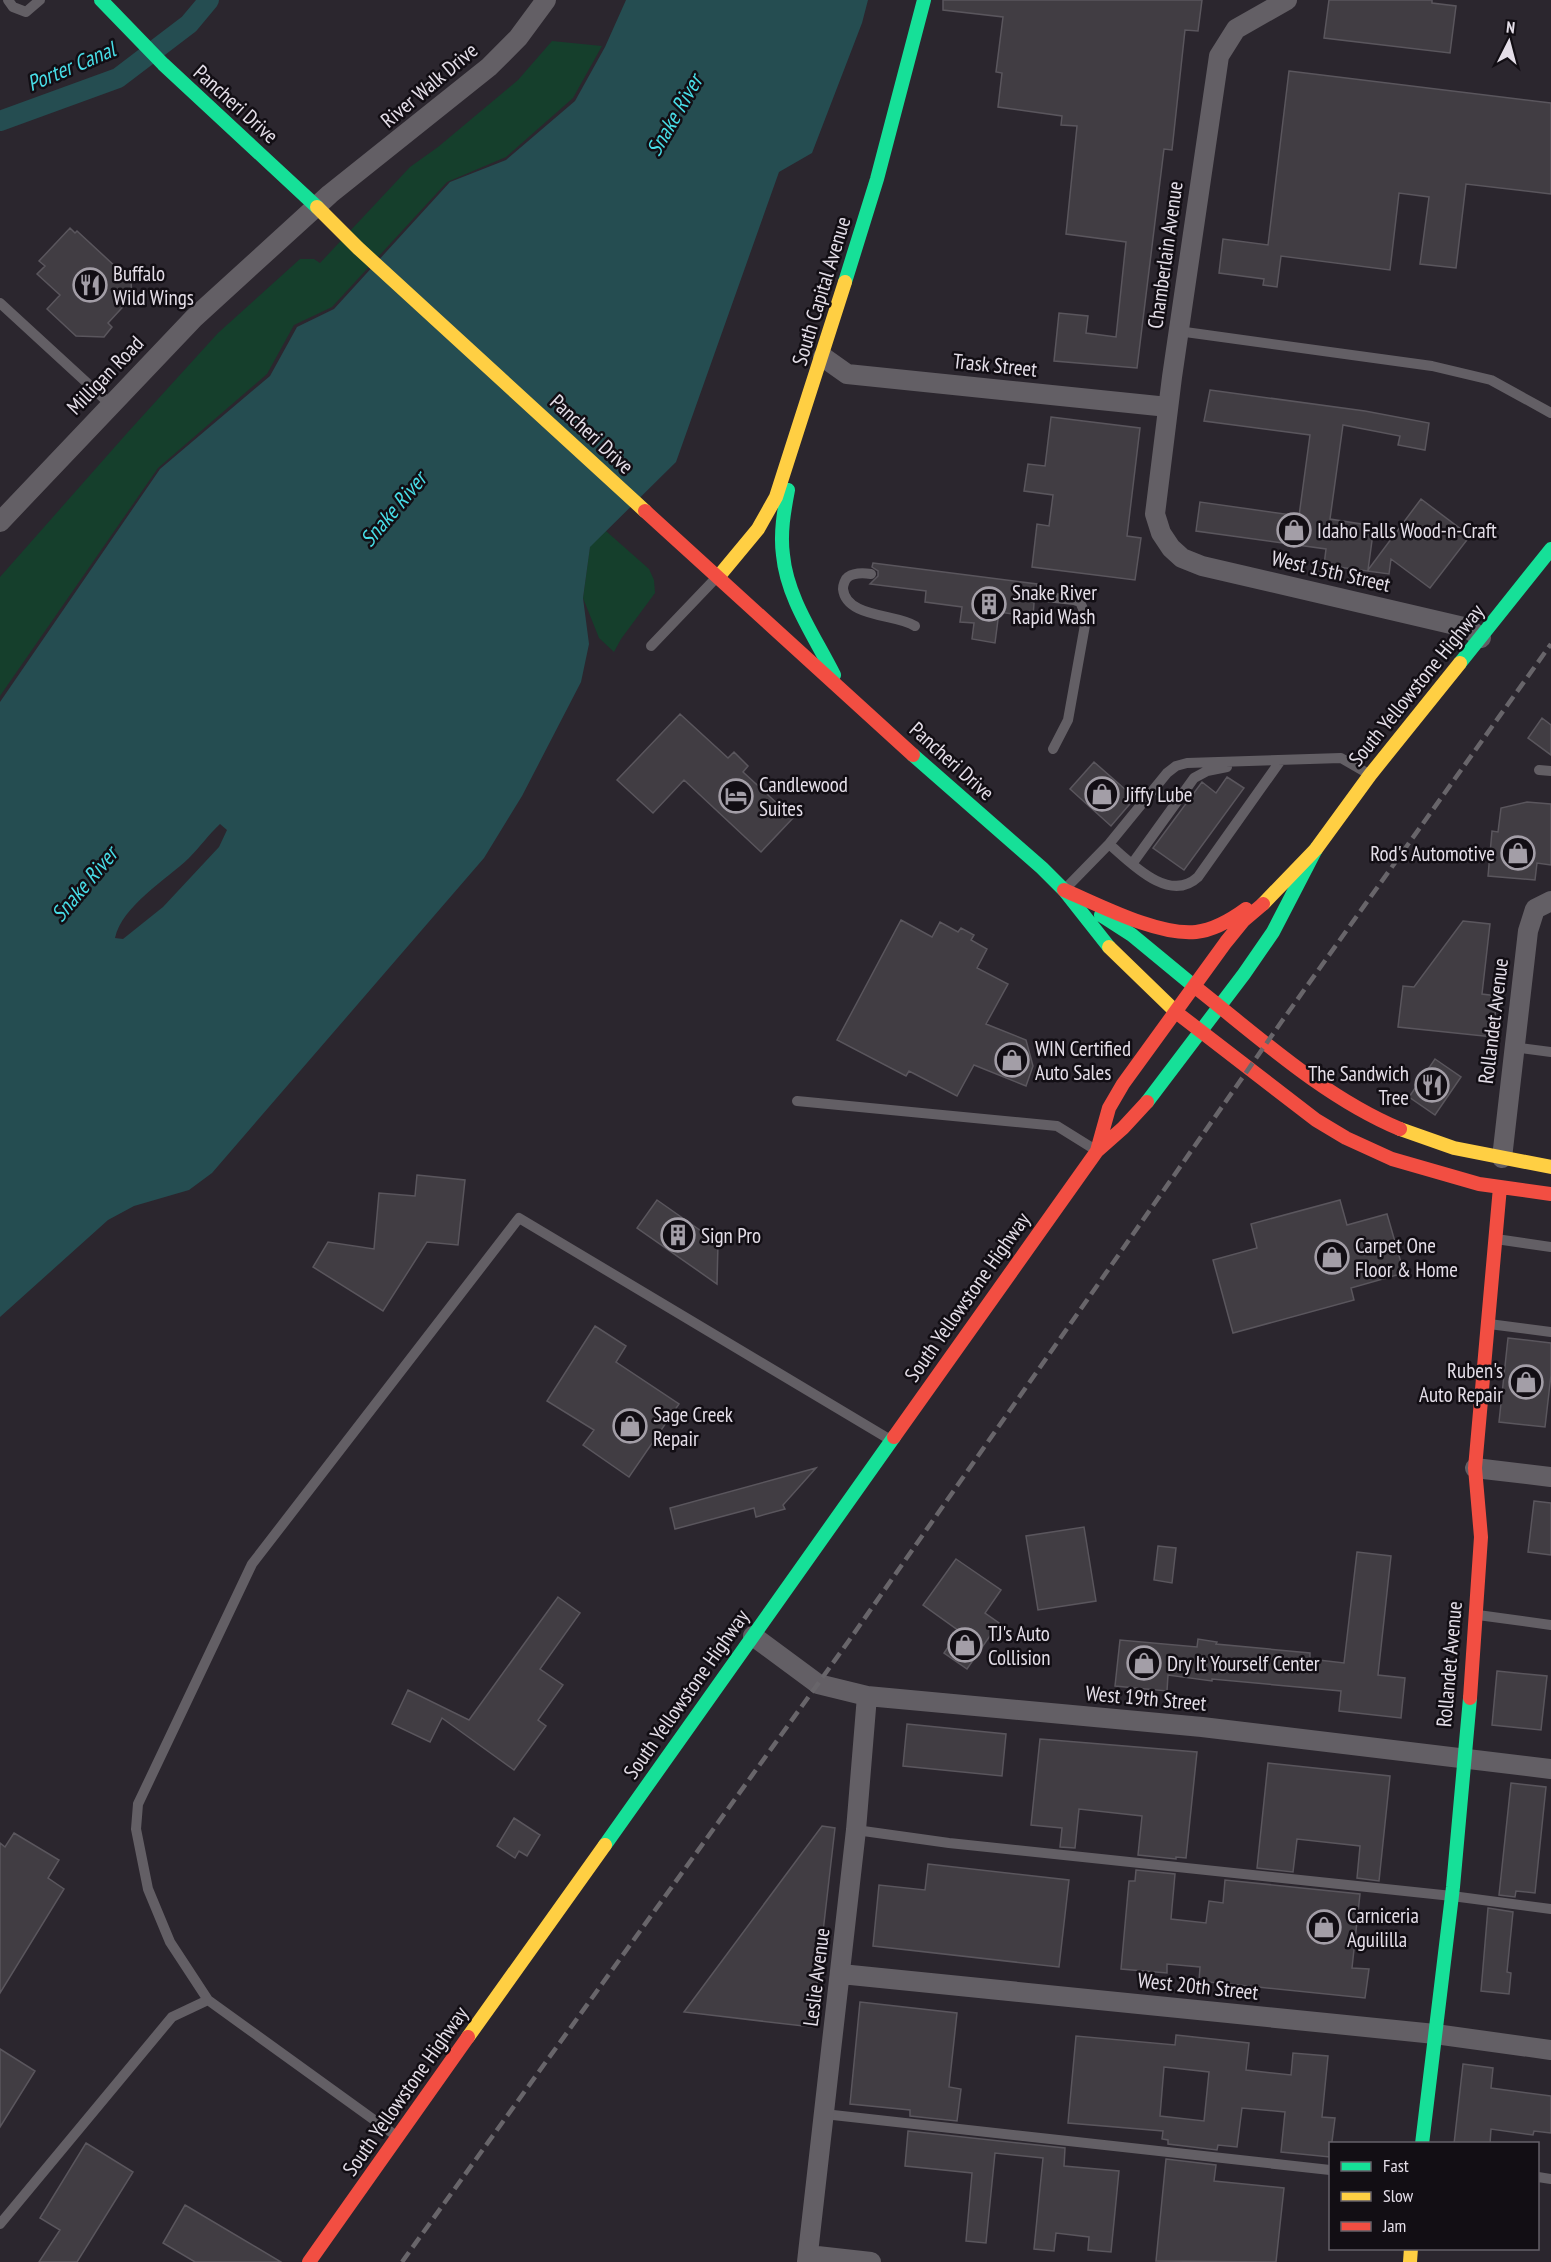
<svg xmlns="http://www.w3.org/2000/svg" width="1551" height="2262" font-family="'PT Sans Narrow',sans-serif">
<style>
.green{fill:#153f2c}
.water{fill:#254d51;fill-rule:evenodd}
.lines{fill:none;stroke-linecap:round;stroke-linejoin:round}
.canal{stroke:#254d51;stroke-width:20}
.building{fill:#413d43;stroke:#5a565d;stroke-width:1.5;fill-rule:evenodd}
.lane{stroke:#635f65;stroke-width:10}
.street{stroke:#635f65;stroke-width:20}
.fast{stroke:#16e098;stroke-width:14}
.slow{stroke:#ffcf43;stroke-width:14}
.jam{stroke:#f24e42;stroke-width:14}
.rail{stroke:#68656a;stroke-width:4.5;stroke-dasharray:12 6;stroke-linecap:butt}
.labels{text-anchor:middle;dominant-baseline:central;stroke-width:5;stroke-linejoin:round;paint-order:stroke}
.street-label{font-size:21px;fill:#e4dee8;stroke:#120e14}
.poi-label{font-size:21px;fill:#e4dee8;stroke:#120e14;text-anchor:start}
.water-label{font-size:22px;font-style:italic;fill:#48dde7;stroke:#120e14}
</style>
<rect width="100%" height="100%" fill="#2b262e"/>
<!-- green -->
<path class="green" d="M552 41 602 46 573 98 506 157 447 182 332 307 294 325 267 374 158 468 0 696V577L128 432 218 333 300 259H314L320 263 410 167 438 147 518 80Z
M606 531 649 569 654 580 655 593 621 639 614 652 599 638 583 598 590 546Z"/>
<!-- water -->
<path class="water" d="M626 0H868L862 23 812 153 779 172 676 462 590 547 583 598 589 644 581 682 522 796 484 858 212 1173 189 1190 134 1206 108 1220 0 1317V702L160 469 270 376 297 327 334 309 450 182 506 160 575 101 605 47ZM220 824 227 830 219 847 163 907 123 939 115 938C122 906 166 880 189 858 200 847 209 834 220 824Z"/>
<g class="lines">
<!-- canal -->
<path class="canal" d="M0 121 118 78 189 24 209 0"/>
</g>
<!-- building -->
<path class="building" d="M943 0H1202L1198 31 1185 30 1172 150 1164 149 1137 368 1054 361 1059 313 1088 316 1086 333 1116 337 1126 242 1066 234 1077 126 1061 125 1062 116 998 107 1002 73 996 72 1003 17 943 10Z
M1329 0H1432V3L1456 6 1450 53 1324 38Z
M1289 71 1551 103V194L1466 184 1456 268 1420 264 1429 197 1399 193 1390 270 1281 256 1277 287 1263 285 1264 279 1219 273 1223 239 1268 245Z
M70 228 75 233 77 231 131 281 132 297 108 323 112 327 104 337 76 336 47 309 60 295 37 274 45 266 39 261Z
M1210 390 1365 411 1429 423 1425 450 1398 445 1400 436 1343 425 1330 519 1374 526 1368 570 1421 499 1470 536 1430 588 1391 559 1389 574 1324 565 1326 549 1196 531 1200 502 1299 516 1310 435 1204 421Z
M1051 417 1140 428 1127 536 1141 538 1135 580 1032 567 1037 524 1049 526 1053 495 1024 491 1028 464 1045 466Z
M873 563 1037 584 1036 589H1032L1029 595V600L1034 603 1033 617 999 612 995 643 972 639 974 623 960 622 962 607 925 602 926 591 870 584 878 576V571L872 567Z
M680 714 728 758 734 752 748 766 743 772 793 818 761 852 684 780 653 813 617 780Z
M1542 718 1551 725V755L1528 738Z
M1094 762 1135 798 1111 826 1070 789Z
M1227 777 1244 788 1184 870 1153 848 1202 782 1216 793Z
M1527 802 1551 804V865L1537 863 1535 880 1488 876 1492 831 1498 832 1501 808Z
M901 920 932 937 940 922 958 932 961 928 974 935 971 940 987 949 977 968 1008 984 986 1024 1026 1040 1033 1066 1026 1086 974 1065 957 1096 909 1071 906 1076 837 1040Z
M1463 921 1490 924 1482 994 1497 996 1493 1037 1398 1027 1403 986 1414 987Z
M1435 1059 1461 1077 1435 1115 1409 1097Z
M417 1175 465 1180 458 1245 427 1242 383 1311 313 1267 328 1242 374 1249 379 1193 415 1196Z
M657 1200 718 1243 717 1284 637 1228Z
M1340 1200 1347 1225 1387 1214 1404 1273 1351 1288 1354 1300 1233 1333 1213 1260 1257 1248 1251 1224Z
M595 1326 626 1346 616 1362 679 1404 629 1477 583 1445 594 1430 547 1401Z
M1508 1338 1551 1343V1375L1545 1427 1499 1422Z
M816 1468 783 1505 785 1509 756 1517 754 1508 675 1529 670 1508Z
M1534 1501 1551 1503V1555L1528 1552Z
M1084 1527 1096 1601 1038 1610 1026 1536Z
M1158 1546 1176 1548 1172 1583 1154 1580Z
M1357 1552 1391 1556 1378 1675 1405 1678 1401 1718 1339 1711 1341 1691 1212 1679V1681L1168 1675 1167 1691 1115 1686 1120 1640 1197 1647 1198 1639 1217 1642 1216 1644 1310 1653V1659L1344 1663Z
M956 1559 1001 1590 985 1613 999 1623 967 1669 944 1653 959 1631 923 1605Z
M558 1597 580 1613 540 1669 563 1685 538 1720 546 1726 514 1770 442 1718 430 1742 392 1724 408 1690 469 1720Z
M1497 1671 1547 1676 1541 1730 1492 1725Z
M907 1724 1006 1734 1002 1776 903 1766Z
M1040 1739 1197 1752 1186 1858 1176 1857V1859L1138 1855 1142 1816 1079 1809 1075 1848 1060 1847 1062 1828 1031 1825Z
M1268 1763 1390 1776 1379 1881 1357 1878 1360 1846 1297 1839 1293 1872 1257 1868Z
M1511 1783 1546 1787 1535 1893 1516 1891 1515 1897 1499 1895Z
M514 1818 540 1835 527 1856 519 1851 515 1858 497 1846Z
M822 1826 835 1828 812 2027 684 2012Z
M14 1833 59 1860 48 1878 64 1889 0 1993V1843L5 1847Z
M928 1864 1069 1880 1059 1967 873 1946 879 1885 925 1890Z
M1136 1870 1175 1874 1171 1919 1206 1923 1209 1901 1223 1903 1225 1880 1360 1894 1352 1968 1369 1969 1365 1998 1199 1981 1200 1967 1167 1964V1973L1121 1969 1129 1881H1135Z
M1488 1908 1513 1912 1507 1972 1511 1973 1509 1994 1481 1991Z
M860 2002 957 2013 949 2087 961 2089 957 2121 910 2116V2110L850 2104Z
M1176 2035 1249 2043 1246 2070 1291 2075 1293 2053 1328 2056 1322 2117 1335 2118 1330 2157 1281 2152 1285 2112 1242 2108 1237 2147 1218 2145 1217 2150 1168 2144V2140L1162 2139 1163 2131 1068 2123 1076 2036 1175 2045ZM1164 2067 1209 2072 1204 2121 1160 2116Z
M0 2049 35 2071 0 2127Z
M1463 2064 1493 2068 1491 2088 1551 2096V2133L1534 2131 1533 2135 1491 2129 1490 2144H1454Z
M908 2131 1065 2148 1064 2166 1119 2171 1111 2252 1088 2250 1089 2237 1056 2233 1054 2251 1034 2249 1043 2158 995 2153 986 2243 966 2241 972 2173 905 2166Z
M86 2143 133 2172 77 2262H39L60 2230 40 2218Z
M1166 2159 1216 2165 1214 2181 1284 2188 1276 2262 1156 2261Z
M185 2205 281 2262H195L163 2243Z"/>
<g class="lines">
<!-- lane -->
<path class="lane" d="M8 0 13 7 26 12 40 0
M0 303 110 404
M1178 331 1432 366 1491 380 1551 413
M871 574C864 573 855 572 848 577 845 579 843 585 843 589 846 618 897 614 915 626
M1036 596 1074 600 1080 602 1084 611 1085 625 1068 720 1053 749
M651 646 716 578
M1539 770 1551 771
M1109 844C1131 863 1169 904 1198 877L1281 760
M1132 864 1194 778 1207 771 1227 767
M1067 887 1109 844 1167 773 1176 766 1187 763 1341 758 1367 773
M1513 1047 1551 1052
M797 1101 1057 1126 1094 1149
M1496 1239 1551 1247
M1489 1324 1551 1332
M1478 1615 1551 1625
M856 1830 949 1843 1452 1896 1551 1909
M824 2114 1330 2170
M395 2135 208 2000 170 1942 148 1889 136 1829 138 1804 252 1564 519 1218 889 1439
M1538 2177 1551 2179
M0 2224 172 2017 208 2000"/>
<!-- street -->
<path class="street" d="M1287 0 1236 29 1219 56 1172 377 1155 514 1161 533 1171 548 1182 558 1202 566 1468 628 1481 638
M823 357 847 374 1168 407
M0 522 194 318 330 194 489 67 518 38 546 0
M1502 1158 1528 931 1535 909 1551 901
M1475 1468 1551 1477
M753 1636 818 1684 867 1696 1202 1727 1551 1769
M841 1974 1435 2034 1551 2050
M808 2255 871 2262
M807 2262 856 1830 867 1696"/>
<!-- fast -->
<path class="fast" d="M101 0 163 64 317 207
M845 282 877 179 924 0
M788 490C784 511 780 533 783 555 787 598 815 637 834 675
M1460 663 1551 549
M913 755 1042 868 1064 890 1109 947
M1101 915 1132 935 1195 987
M1147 1102 1244 974 1273 932 1316 849
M605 1845 894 1437
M1422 2144 1453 1887 1470 1698"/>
<!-- slow -->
<path class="slow" d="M317 207 358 248 645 511
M719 576 758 529 776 497 845 282
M1263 904 1316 849 1370 775 1460 663
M1109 947 1175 1011
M1400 1129 1454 1148 1551 1167
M468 2037 605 1845
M1410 2262 1411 2248"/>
<!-- jam -->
<path class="jam" d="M645 511 913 755
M1064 890C1099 905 1158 936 1196 932 1214 930 1231 920 1246 909
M1199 990C1262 1040 1326 1098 1400 1129
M1181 1016 1316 1120 1346 1138 1392 1159 1479 1184 1551 1194
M1097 1151 1109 1108 1123 1084 1226 942 1243 921 1263 904
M894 1437 1097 1151 1123 1128 1147 1102
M1470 1698 1481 1537 1475 1468 1500 1187
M309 2262 468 2037"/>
<!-- rail -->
<path class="rail" d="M402 2262 848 1642 1282 1021 1551 644"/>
</g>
<!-- icons -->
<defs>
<symbol id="restaurant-ring" viewBox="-11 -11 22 22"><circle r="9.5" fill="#120e14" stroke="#a39ea7" stroke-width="1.5"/><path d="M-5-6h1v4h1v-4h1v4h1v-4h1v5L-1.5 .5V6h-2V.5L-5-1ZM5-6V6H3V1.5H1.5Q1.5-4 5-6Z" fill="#a39ea7"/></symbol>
<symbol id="shop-ring" viewBox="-11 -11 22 22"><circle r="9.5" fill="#120e14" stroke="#a39ea7" stroke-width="1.5"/><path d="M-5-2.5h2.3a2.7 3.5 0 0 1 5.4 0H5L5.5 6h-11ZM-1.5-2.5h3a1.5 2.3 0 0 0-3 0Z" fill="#a39ea7"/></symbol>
<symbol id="building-ring" viewBox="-11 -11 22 22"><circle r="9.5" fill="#120e14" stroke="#a39ea7" stroke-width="1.5"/><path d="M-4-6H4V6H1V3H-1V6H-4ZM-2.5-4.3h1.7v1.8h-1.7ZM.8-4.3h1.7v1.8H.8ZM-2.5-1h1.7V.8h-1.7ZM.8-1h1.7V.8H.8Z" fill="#a39ea7"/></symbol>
<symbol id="hotel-ring" viewBox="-11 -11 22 22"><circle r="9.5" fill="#120e14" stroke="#a39ea7" stroke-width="1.5"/><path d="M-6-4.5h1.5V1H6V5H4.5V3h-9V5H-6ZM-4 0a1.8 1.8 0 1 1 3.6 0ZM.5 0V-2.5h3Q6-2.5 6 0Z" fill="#a39ea7"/></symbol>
</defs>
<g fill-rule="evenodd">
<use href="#restaurant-ring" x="71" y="266" width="38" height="38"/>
<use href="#shop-ring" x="1275" y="511" width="38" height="38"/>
<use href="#building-ring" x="970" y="585" width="38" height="38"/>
<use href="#shop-ring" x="1083" y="775" width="38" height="38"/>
<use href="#hotel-ring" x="717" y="777" width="38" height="38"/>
<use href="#shop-ring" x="1499" y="834" width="38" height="38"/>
<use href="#shop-ring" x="993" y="1041" width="38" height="38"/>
<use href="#restaurant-ring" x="1413" y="1066" width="38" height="38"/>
<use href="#building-ring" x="659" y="1216" width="38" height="38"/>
<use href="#shop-ring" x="1313" y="1238" width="38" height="38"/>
<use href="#shop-ring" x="1507" y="1363" width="38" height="38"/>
<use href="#shop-ring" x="611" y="1407" width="38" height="38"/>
<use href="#shop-ring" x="946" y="1626" width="38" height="38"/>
<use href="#shop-ring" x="1125" y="1644" width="38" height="38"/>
<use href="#shop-ring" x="1305" y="1908" width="38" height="38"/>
</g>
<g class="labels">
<!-- street labels -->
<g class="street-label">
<text transform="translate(429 85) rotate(-40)">River Walk Drive</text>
<text transform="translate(236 104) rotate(42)">Pancheri Drive</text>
<text transform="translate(1165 255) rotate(-82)">Chamberlain Avenue</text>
<text transform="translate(821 291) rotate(-73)">South Capital Avenue</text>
<text transform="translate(995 365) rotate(6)">Trask Street</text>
<text transform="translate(105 375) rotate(-46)">Milligan Road</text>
<text transform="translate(592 434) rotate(43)">Pancheri Drive</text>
<text transform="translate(1331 571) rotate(13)">West 15th Street</text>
<text transform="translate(1416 685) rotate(-51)">South Yellowstone Highway</text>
<text transform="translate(952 761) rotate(42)">Pancheri Drive</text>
<text transform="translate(1493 1021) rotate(-83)">Rollandet Avenue</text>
<text transform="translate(967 1297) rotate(-55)">South Yellowstone Highway</text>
<text transform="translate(1449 1664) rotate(-85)">Rollandet Avenue</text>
<text transform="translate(686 1694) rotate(-55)">South Yellowstone Highway</text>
<text transform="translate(1146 1698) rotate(5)">West 19th Street</text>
<text transform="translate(816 1977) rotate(-83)">Leslie Avenue</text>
<text transform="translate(1198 1986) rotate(6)">West 20th Street</text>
<text transform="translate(405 2091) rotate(-55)">South Yellowstone Highway</text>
</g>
<!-- poi labels -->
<g class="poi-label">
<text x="113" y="273">Buffalo<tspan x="113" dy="24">Wild Wings</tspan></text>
<text x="1317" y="530">Idaho Falls Wood-n-Craft</text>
<text x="1012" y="592">Snake River<tspan x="1012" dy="24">Rapid Wash</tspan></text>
<text x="759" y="784">Candlewood<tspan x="759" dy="24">Suites</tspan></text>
<text x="1125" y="794">Jiffy Lube</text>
<text x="1495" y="853" text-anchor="end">Rod's Automotive</text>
<text x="1035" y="1048">WIN Certified<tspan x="1035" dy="24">Auto Sales</tspan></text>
<text x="1409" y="1073" text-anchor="end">The Sandwich<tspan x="1409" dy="24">Tree</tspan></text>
<text x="701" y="1235">Sign Pro</text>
<text x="1355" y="1245">Carpet One<tspan x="1355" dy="24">Floor &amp; Home</tspan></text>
<text x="1503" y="1370" text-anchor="end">Ruben's<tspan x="1503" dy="24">Auto Repair</tspan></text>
<text x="653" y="1414">Sage Creek<tspan x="653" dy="24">Repair</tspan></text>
<text x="988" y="1633">TJ's Auto<tspan x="988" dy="24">Collision</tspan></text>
<text x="1167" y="1663">Dry It Yourself Center</text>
<text x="1347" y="1915">Carniceria<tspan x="1347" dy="24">Aguililla</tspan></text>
</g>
<!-- water labels -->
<g class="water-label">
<text transform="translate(71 66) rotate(-23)">Porter Canal</text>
<text transform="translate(674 115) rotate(-60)">Snake River</text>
<text transform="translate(393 509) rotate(-50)">Snake River</text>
<text transform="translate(84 884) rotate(-50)">Snake River</text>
</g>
</g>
<!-- legend -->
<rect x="1329" y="2142" width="210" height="108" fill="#120e14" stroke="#666169" stroke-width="1.5"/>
<rect x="1341" y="2162" width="30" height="9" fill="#16e098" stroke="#666169" stroke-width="1.5"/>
<text x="1383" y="2172" font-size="18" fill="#e4dee8">Fast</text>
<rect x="1341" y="2192" width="30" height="9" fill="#ffcf43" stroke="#666169" stroke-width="1.5"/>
<text x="1383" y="2202" font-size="18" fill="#e4dee8">Slow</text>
<rect x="1341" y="2222" width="30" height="9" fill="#f24e42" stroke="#666169" stroke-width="1.5"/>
<text x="1383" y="2232" font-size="18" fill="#e4dee8">Jam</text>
<!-- north arrow -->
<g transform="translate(1509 42) rotate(6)" stroke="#120e14" stroke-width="4.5" paint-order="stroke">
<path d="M0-4.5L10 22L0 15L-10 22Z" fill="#e4dee8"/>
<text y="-9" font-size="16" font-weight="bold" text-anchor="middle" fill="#e4dee8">N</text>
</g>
</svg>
